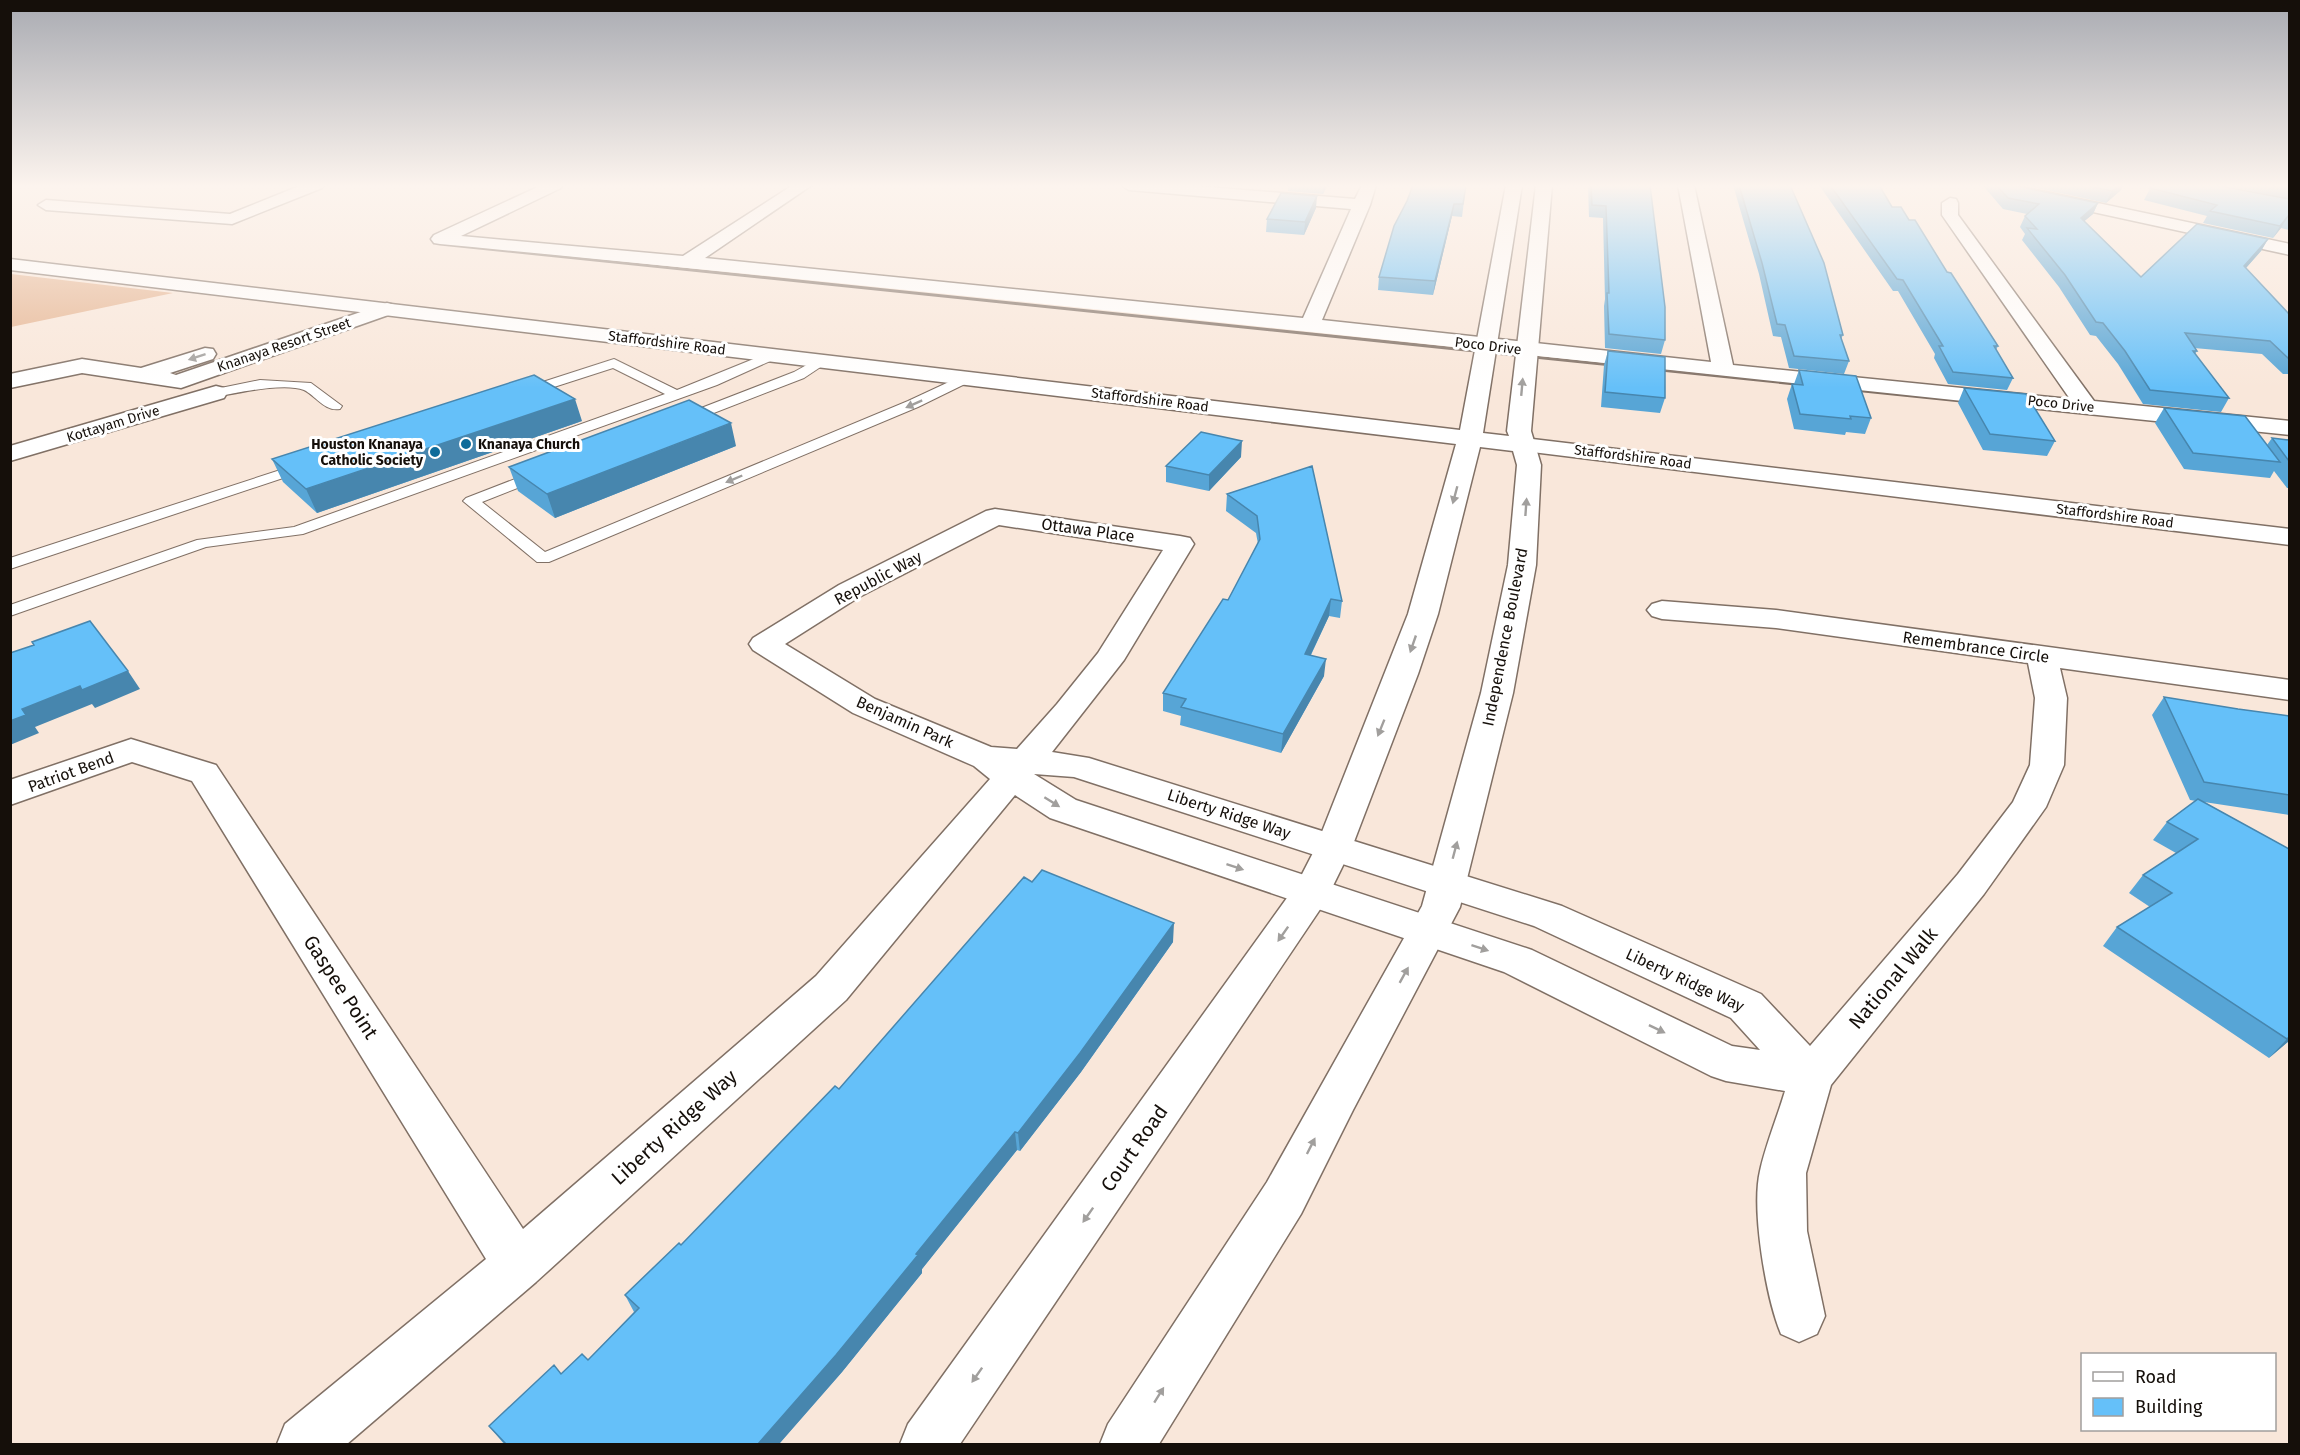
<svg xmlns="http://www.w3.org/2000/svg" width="2300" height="1455" font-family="'Fira Sans',sans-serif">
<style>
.green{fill:#e5b491}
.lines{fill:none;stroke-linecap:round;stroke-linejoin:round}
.service-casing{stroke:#807065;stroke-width:2}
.minor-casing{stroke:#807065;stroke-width:3}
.tertiary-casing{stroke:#807065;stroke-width:3}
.secondary-casing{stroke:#807065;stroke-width:3}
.service{fill:#fff;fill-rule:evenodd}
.minor{fill:#fff;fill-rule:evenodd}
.tertiary{fill:#fff;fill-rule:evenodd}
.secondary{fill:#fff;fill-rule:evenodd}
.wall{fill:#57a5d6}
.shaded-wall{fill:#4786ae}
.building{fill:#65c0f9;stroke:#4786ae;stroke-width:1.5}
.oneway{fill:#a19f9d}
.poi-dot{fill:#0d6b9a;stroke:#fff;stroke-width:2}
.labels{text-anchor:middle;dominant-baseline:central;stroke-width:6;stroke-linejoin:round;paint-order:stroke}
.far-street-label{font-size:14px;fill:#150f0a;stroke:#fff}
.far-poi-label{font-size:14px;font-weight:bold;fill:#150f0a;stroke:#fff;text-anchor:end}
.street-label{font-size:16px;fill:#150f0a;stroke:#fff}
.near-street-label{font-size:20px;fill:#150f0a;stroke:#fff}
</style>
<rect width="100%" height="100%" fill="#f9e7da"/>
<!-- green -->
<path class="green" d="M11 274 173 293 11 327Z"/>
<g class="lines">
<defs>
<path id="service" d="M773 351 779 355 777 358 717 385 303 534 206 547 10 616V605L197 540 294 527 665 394 613 368 526 396 521 395 519 392 521 389 614 359 677 390Z
M821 357 825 358 827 361 825 364 804 378 688 423H678L676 420 678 417 794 372Z
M966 374 971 375 973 378 971 381 918 407 549 562H537L463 501 466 498 533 472H543L545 475 543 478 482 502 545 552 908 401Z
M260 380 311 383 342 406 340 409C325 412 316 396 304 390 284 382 237 393 216 397L209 393 211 390Z
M305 462 310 463 312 466 310 469 10 569V558Z"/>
<path id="minor" d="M302 185H324L322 188 232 224 46 210 38 205 46 200 230 214Z
M542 185H563L561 188 461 236 683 256 793 185H812L705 258 1303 318 1351 209 1129 190 1121 185H1183L1355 199 1362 185H1376L1370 205 1322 320 1711 362 1678 185H1694L1733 365 2070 399 1942 215V203L1950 198 1956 199 1958 203V215L2094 401 2290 421V435C1673 372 1057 302 440 244L434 243 431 239 434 235Z
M387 303 394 305 397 309 394 313 181 388 82 373 10 388V374L82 359 141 368 205 348 213 349 216 354 213 359 170 373 176 375Z
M216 386 224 388 227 393 224 398 10 461V446Z
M995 509 1180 536 1190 538 1194 544 1124 660 1052 752 1089 758 1562 906 1761 994 1810 1046 1958 874 2013 802 2030 765 2035 698 2028 663 1776 628 1662 619 1652 616 1647 610 1652 604 1662 601 1776 610 2290 680V700L2060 668 2067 698 2064 765 2046 807 1984 894 1831 1085 1806 1173 1807 1231 1825 1316 1817 1334 1799 1342 1781 1334C1766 1298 1751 1209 1760 1171 1766 1144 1777 1118 1785 1091L1726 1081 1711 1076 1504 972 1050 818 1015 795 846 1000 536 1282 347 1444H277L285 1424 486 1259 192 781 132 762 10 805V780L131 739 216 765 523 1229 816 976 990 779 974 766 853 713 753 650 749 644 753 638 839 585 986 511ZM999 525 1163 550 1098 653 1057 704 1017 749 991 747 875 699 785 644 859 597ZM1034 774 1074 777 1534 926 1731 1018 1760 1050 1732 1046 1532 950 1076 800Z"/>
<path id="tertiary" d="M1984 185H2013L2290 244V255L1992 190Z
M1524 438 2290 529V545L1515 450 1512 445 1515 440Z"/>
<path id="secondary" d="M1506 185H1522L1483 433 1509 436 1507 431 1536 185H1552L1531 431 1541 465 1536 565 1513 693 1460 907 1353 1110 1301 1214 1159 1444H1100L1108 1424 1267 1182 1422 906 1481 693 1508 565 1517 465 1513 451 1480 447 1438 614 1418 674 1352 847 1325 902 960 1444H900L908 1424 1297 884 1316 847 1408 614 1456 444 10 270V259L1460 430Z"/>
</defs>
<!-- service casing -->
<use href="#service" class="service-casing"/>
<!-- minor casing -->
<use href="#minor" class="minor-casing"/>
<!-- tertiary casing -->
<use href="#tertiary" class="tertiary-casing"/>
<!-- secondary casing -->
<use href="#secondary" class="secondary-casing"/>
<!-- service -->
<use href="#service" class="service"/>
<!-- minor -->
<use href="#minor" class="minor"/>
<!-- tertiary -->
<use href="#tertiary" class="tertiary"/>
<!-- secondary -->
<use href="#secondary" class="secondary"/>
</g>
<!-- wall -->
<path class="wall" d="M1288 185H1335L1334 187H1327L1323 194 1288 191Z
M1466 185 1462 217 1452 216 1433 295 1378 290 1379 277Z
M1588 185H1650L1665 340 1661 354 1605 348 1604 306 1605 299 1603 218 1589 217Z
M1733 185H1790L1843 335 1841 339 1849 361 1844 374 1789 368 1781 337 1773 336 1759 274Z
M1819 185H1879L1892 207 1909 220 1998 346 1996 350 2013 378 2007 390 1948 384 1934 358 1935 354 1898 291H1893Z
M1986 185H2012L2098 203 2093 214 2084 221 2141 277 2268 239 2261 251 2246 268 2289 314V374H2283L2262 354 2194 348 2197 351 2195 354 2229 398 2221 412 2143 404 2118 364 2096 336 2090 335 2059 287 2022 240 2025 234 2020 227 2025 216 2027 214 2003 209 1985 188Z
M2023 185H2123L2121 190 2106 203Z
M2152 185 2289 199V230L2281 228 2273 238 2203 223 2207 216 2144 200Z
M2221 185H2289V199Z
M1316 208 1304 235 1266 232 1267 219Z
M1608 351 1665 398 1660 413 1601 407 1604 365Z
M1799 370 1871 418 1865 434 1846 432 1845 435 1794 429 1787 399 1792 384H1794Z
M1964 388 2055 441 2047 456 1983 450 1958 403Z
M2164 408 2267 445 2272 438 2289 440V488H2287L2274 471 2270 478 2184 469 2155 423Z
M582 421 317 513 283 482 272 459Z
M736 446 555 518 518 491 509 467Z
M1241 457 1209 491 1166 482V466Z
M1312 466 1342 601 1340 618 1329 616 1311 655 1324 676 1281 753 1180 725 1181 716 1163 711V693L1228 600 1258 544 1256 533 1226 511 1227 494Z
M2164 697 2238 709 2289 716V815L2204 802 2289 849V1041L2269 1058 2103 946 2117 927 2150 907 2129 893 2143 875 2176 853 2153 840 2167 822 2196 801 2190 800 2152 715Z
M1032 882 1173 942 1081 1072 1020 1151 1017 1150 922 1269V1273L842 1372 779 1444H504L489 1426 561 1374 588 1360 634 1312 625 1295 681 1245 839 1089Z"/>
<!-- shaded-wall -->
<path class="shaded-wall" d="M1324 185H1327L1323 194Z
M2119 185H2123L2121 190 2106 203 2112 191Z
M1317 196 1316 208 1304 235 1305 222Z
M2098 203 2093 214 2075 229 2081 218Z
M1454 204 1452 216 1433 295 1435 281Z
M2288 216 2281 228 2273 238 2280 226Z
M2268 239 2261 251 2237 278 2244 266Z
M575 399 582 421 317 513 306 489Z
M731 423 736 446 555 518 547 494Z
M1242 441 1241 457 1209 491V475Z
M1331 599 1329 616 1303 671 1305 654Z
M1326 659 1324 676 1281 753 1283 734Z
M128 671 140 689 95 708 92 704 35 727 39 733 10 745V721L22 709 80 686Z
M1174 923 1173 942 1081 1072 1020 1151 1018 1133Z
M2289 1037V1041L2269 1058 2287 1039Z
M1015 1132 1017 1150 922 1269V1273L842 1372 779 1444H758Z"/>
<!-- building -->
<path class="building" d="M1413 185H1466L1463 204H1454L1435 281 1379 277 1394 226 1407 201Z
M1591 185H1650L1665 307V340L1609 334 1607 293H1609L1606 206 1592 205Z
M1739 185H1790L1824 263 1843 335H1840L1849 361 1794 356 1785 325 1777 324 1762 263Z
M1830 185H1879L1892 207H1901L1909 220H1915L1947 272 1951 273 1998 346H1994L2013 378 1953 372 1939 346H1943L1903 280 1897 279Z
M1996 185H2012L2098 203 2081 218 2141 277 2197 224 2268 239 2244 266 2289 314V359L2270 341 2185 333 2197 351H2193L2229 398 2150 390 2125 351 2103 323 2096 322 2065 275 2027 228 2037 229 2025 216 2039 204 2008 198Z
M2084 185H2119L2112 191Z
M2152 185H2215L2289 199V217L2288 216 2280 226 2210 211 2217 205 2150 188Z
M1281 193 1317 196 1305 222 1267 219Z
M1608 351 1665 357V398L1605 392Z
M1799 370 1856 376 1871 418 1850 416 1851 419 1800 414 1792 384 1803 385Z
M534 375 575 399 306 489 272 459Z
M1964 388 2026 394 2055 441 1990 434Z
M689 400 731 423 547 494 509 467Z
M2164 408 2245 416 2280 462 2193 453Z
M1201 432 1242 441 1209 475 1166 466Z
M2272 438 2289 440V461Z
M1312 466 1342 601 1331 599 1305 654 1326 659 1283 734 1181 707 1186 699 1163 693 1223 599 1228 600 1260 539 1257 516 1227 494Z
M90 621 128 671 82 690 80 686 22 709 26 715 10 721V653L34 645 32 642Z
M2164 697 2238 709 2289 716V795L2204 782Z
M2198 799 2289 849V1037L2287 1039 2117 927 2172 893 2143 875 2198 839 2167 822Z
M1042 870 1174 923 1080 1053 1018 1133 1015 1132 916 1254 918 1255 836 1355 758 1444H506L489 1426 554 1365 561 1374 582 1354 588 1360 639 1308 625 1295 679 1243 681 1245 835 1086 839 1089 1024 877 1032 882Z"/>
<!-- one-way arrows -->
<defs><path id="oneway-solid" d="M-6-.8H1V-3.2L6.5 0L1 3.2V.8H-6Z" transform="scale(1.5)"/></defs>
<g class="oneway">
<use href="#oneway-solid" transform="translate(197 357) rotate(162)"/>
<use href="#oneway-solid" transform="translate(1522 387) rotate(-85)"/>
<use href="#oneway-solid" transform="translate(914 404) rotate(156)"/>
<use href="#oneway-solid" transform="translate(734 479) rotate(157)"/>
<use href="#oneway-solid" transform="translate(1455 495) rotate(105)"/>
<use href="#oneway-solid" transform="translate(1526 507) rotate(-86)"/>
<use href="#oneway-solid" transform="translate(1413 644) rotate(109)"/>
<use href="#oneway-solid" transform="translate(1381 728) rotate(112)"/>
<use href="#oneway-solid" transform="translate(1052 802) rotate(32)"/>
<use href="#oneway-solid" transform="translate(1455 850) rotate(-75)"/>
<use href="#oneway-solid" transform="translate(1235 867) rotate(18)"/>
<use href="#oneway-solid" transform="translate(1283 934) rotate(125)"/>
<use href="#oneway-solid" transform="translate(1480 948) rotate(18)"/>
<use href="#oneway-solid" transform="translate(1404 975) rotate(-61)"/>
<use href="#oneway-solid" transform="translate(1657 1029) rotate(26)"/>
<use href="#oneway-solid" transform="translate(1311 1146) rotate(-63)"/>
<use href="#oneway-solid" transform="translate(1088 1215) rotate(125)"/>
<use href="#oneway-solid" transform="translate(977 1375) rotate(125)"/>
<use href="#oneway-solid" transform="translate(1159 1395) rotate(-58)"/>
</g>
<!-- sky -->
<linearGradient id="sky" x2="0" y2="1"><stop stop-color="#a9abb2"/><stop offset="0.48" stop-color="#fcf4ee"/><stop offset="1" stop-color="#fcf4ee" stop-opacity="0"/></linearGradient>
<rect width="2300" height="388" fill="url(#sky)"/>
<!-- markers -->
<g class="poi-dot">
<circle cx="466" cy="444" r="6"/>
<circle cx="435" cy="452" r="6"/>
</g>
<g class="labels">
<!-- far-street labels -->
<g class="far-street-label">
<text transform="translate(667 343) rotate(7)">Staffordshire Road</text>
<text transform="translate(284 345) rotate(-19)">Knanaya Resort Street</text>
<text transform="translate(1488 346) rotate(7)">Poco Drive</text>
<text transform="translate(1150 400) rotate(7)">Staffordshire Road</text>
<text transform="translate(2061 404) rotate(6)">Poco Drive</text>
<text transform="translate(113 424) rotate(-17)">Kottayam Drive</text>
<text transform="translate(1633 457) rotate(7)">Staffordshire Road</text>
<text transform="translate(2115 516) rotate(7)">Staffordshire Road</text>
</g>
<!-- far-poi labels -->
<g class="far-poi-label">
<text x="423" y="444">Houston Knanaya<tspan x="423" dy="16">Catholic Society</tspan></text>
<text x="478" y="444" text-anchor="start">Knanaya Church</text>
</g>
<!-- street labels -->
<g class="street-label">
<text transform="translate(1088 530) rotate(8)">Ottawa Place</text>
<text transform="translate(878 578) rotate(-28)">Republic Way</text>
<text transform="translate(1505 637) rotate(-79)">Independence Boulevard</text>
<text transform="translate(1976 647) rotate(8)">Remembrance Circle</text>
<text transform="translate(905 722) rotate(24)">Benjamin Park</text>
<text transform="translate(71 772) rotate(-20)">Patriot Bend</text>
<text transform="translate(1229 814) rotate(18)">Liberty Ridge Way</text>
<text transform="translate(1685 980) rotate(25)">Liberty Ridge Way</text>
</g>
<!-- near-street labels -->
<g class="near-street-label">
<text transform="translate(1893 978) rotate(-50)">National Walk</text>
<text transform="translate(341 987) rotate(57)">Gaspee Point</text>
<text transform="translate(674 1127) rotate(-42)">Liberty Ridge Way</text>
<text transform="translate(1134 1148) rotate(-55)">Court Road</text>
</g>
</g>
<!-- border -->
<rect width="2300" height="1455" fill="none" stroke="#150f0a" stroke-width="24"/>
<!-- legend -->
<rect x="2081" y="1353" width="195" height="78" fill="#ffffff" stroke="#a19f9d" stroke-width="1.5"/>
<rect x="2093" y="1372" width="30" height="9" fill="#ffffff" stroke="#a19f9d" stroke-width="1.5"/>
<text x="2135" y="1383" font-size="18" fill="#150f0a">Road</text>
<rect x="2093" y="1398" width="30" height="18" fill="#65c0f9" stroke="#a19f9d" stroke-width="1.5"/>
<text x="2135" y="1413" font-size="18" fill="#150f0a">Building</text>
</svg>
